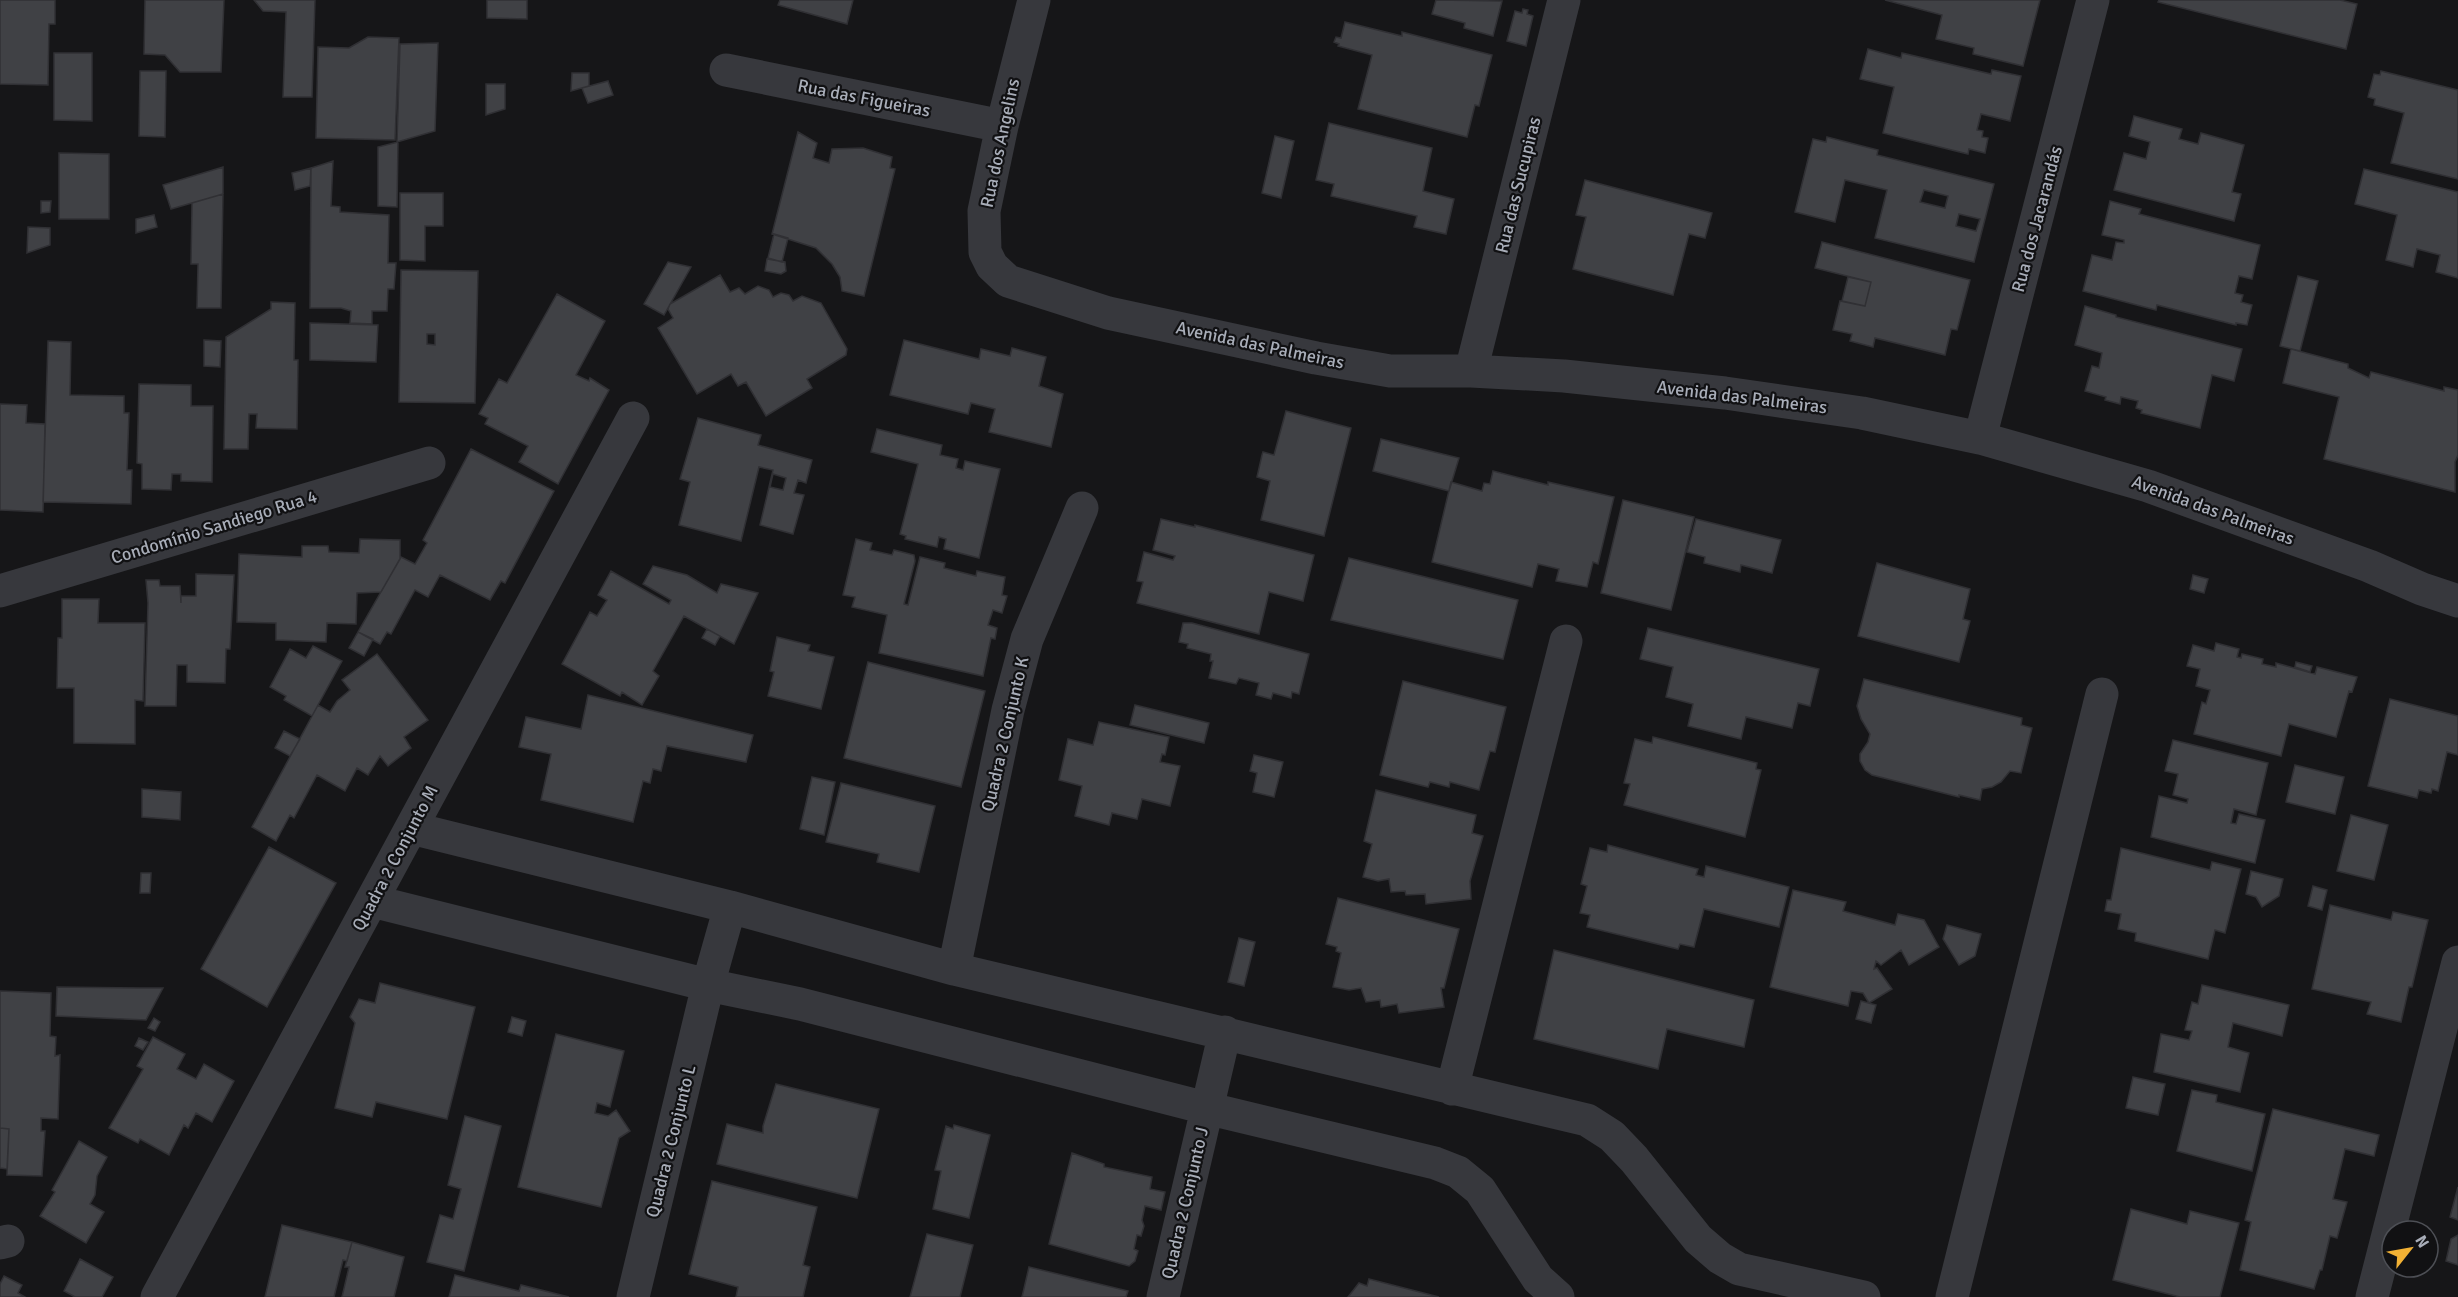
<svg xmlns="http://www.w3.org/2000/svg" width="2458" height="1297" font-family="Signika,sans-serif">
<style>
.building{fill:#404145;stroke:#303034;stroke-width:1.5;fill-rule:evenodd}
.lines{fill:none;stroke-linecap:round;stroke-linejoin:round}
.street{stroke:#37383d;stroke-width:33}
.labels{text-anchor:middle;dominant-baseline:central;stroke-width:4.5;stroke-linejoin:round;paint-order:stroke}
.street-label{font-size:18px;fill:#a8adb8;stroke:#111113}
</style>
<rect width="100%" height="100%" fill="#161618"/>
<!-- building -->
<path class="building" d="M0 0H55V24H49L48 85 0 84Z
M145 0H224L221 72H180L165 55 144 54Z
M254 0H315L312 97H283L286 12 263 11Z
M487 0H527V19L487 18Z
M780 0H853L847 24 778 5Z
M1436 0 1502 1 1493 36 1464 28 1465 23 1432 14Z
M1885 0H2040L2023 66 1973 54 1974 48 1936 39 1942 15Z
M2159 0H2340L2357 4 2346 49 2158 2Z
M1523 9 1528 10 1527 14 1533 16 1526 46 1507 41 1515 11 1522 13Z
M1345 22 1402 36V32L1492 55 1479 106 1475 105 1467 137 1358 109 1372 55 1338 46 1339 44 1334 42 1336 37 1341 38Z
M368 37 399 38 395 140 316 138 318 47 349 48Z
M438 43 435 131 397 142 400 44Z
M1868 49 1901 58 1902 53 1991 74 1992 70 2021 76 2010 121 1981 114 1977 130 1983 131 1982 137 1988 138 1985 153 1969 149 1968 154 1883 133 1894 87 1860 79Z
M54 53H92V121L54 120Z
M140 71H166L165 137 139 136Z
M2381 71 2458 90V179L2391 163 2404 113 2374 105 2375 99 2368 97 2374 74 2380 75Z
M572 73H589V86L571 91Z
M608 81 613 95 588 103 582 88Z
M486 84H505V109L486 115Z
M2134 116 2182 129 2179 139 2198 144 2201 133 2244 145 2232 192 2241 194 2234 221 2114 190 2124 153 2146 159 2150 142 2129 136Z
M1329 123 1432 148 1423 191 1454 199 1446 234 1414 227 1417 216 1331 196 1334 184 1316 180Z
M798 132 817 143 813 158 829 163 832 149 863 148 892 157 890 168 895 169 864 296 842 291 840 277 832 264 816 248 772 234Z
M1275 136 1294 141 1281 198 1262 193Z
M1827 137 1878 150 1877 155 1994 184 1974 262 1875 238 1887 190 1845 180 1835 222 1795 212 1813 139 1826 142ZM1924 190 1948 196 1945 208 1920 202ZM1959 214 1980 219 1976 231 1956 226Z
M398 142 397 207 378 206V147Z
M59 153 109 154V219H59Z
M333 161 331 206 340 207V212L389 215 388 263H396L394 289H388L387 311H372V324L350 323 351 311 341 308H310L311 168Z
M223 167V194L171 209 163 185Z
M311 168 310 186 295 190 292 173Z
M2364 169 2458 192V278L2436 272 2440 255 2417 249 2413 267 2386 260 2397 215 2355 204Z
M1585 180 1712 213 1705 238 1689 234 1673 295 1573 269 1586 217 1576 215Z
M400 193H443V226H425V261L400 260Z
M223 194 221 308H197L198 264H191L192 203Z
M41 201H51L50 212 41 213Z
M2110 201 2141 209 2139 214 2260 245 2252 279 2239 276 2235 293 2243 295 2241 302 2252 305 2247 325 2236 323V325L2157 305 2156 310 2083 291 2092 255 2112 260 2116 242 2124 243V240L2102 235Z
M154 215 157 227 136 233V219Z
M28 227 50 228V245L27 253Z
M774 234 788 238 782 262 768 258Z
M1822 242 1970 280 1957 330 1951 329 1945 355 1875 338 1873 347 1850 341 1852 334 1833 330 1840 301 1865 306 1871 282 1815 268Z
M767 259 785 262 786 271 781 274 765 271Z
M668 262 691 267 664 315 644 304Z
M401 270 478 271 475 403 399 402ZM427 334H435V345L427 344Z
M720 275 730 292 739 288 745 294 758 286 769 290 773 297 781 293 789 295 793 301 802 296 821 303 847 349 846 355 807 379 812 388 766 416 746 382 738 386 731 374 697 394 658 328 673 318 668 309 670 304Z
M2298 276 2318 281 2300 351 2280 346Z
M1848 277 1871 282 1865 306 1842 301Z
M557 294 605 321 576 375 589 381 590 378 609 390 558 484 519 462 528 446 485 424 488 418 479 414 499 379 507 383Z
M271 302 295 303 294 360H298L297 429 256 428 257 414H249L248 449H224L226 337 271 309Z
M2085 306 2116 315V317L2242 349 2234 381 2212 375 2200 428 2141 413 2142 410 2136 408 2138 401 2121 397 2120 404 2105 400 2106 397 2085 391 2092 366 2099 368 2102 353 2075 345Z
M310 323 378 325 376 362 310 360Z
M204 340 221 341 220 367 204 366Z
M904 340 979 359 981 349 1010 356 1012 348 1046 357 1039 386 1063 394 1051 447 989 432 995 409 971 403 968 414 890 395Z
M48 341 71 342 70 395 124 396V413H129L127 470H132L131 504 43 502Z
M2291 349 2348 364V368L2369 378 2371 372 2444 391V387L2458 390V455L2455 462V492L2324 459 2339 397 2283 383Z
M139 384 191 385V406H213L212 482 181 481V474H172L171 490 142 489V464L137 463Z
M0 404 27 405 26 423 45 424 43 512 0 510Z
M1286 411 1351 428 1324 536 1261 520 1270 481 1257 477 1262 455 1263 452 1274 455Z
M698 418 761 435 758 445 812 460 806 483 798 480 794 493 804 495 793 534 760 525 773 470 759 467 741 541 679 525 690 482 680 479ZM773 474 786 478 783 490 770 487Z
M877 429 942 445 940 455 958 459 956 468 963 470 965 461 1000 469 979 558 944 549 946 539 939 537 937 547 905 539 906 536 900 534 918 464 871 452Z
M1381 439 1459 458 1449 491 1373 471Z
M471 449 554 491 505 583 501 581 490 600 440 575 428 597 415 590 391 634 387 632 380 644 358 632 401 557 415 564 427 543 423 540Z
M1493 471 1548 485V482L1614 497 1598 564 1593 562 1587 587 1556 581 1559 569 1538 564 1532 587 1432 562 1451 482 1482 491 1484 483 1490 484Z
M1623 500 1694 517 1671 610 1601 593Z
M1161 519 1195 527V525L1314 555 1303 601 1269 592 1259 634 1137 603 1143 582 1137 581 1144 552 1173 560 1175 556 1153 550Z
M1696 519 1781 540 1772 573 1741 565 1740 572 1704 563 1705 557 1687 552Z
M360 539 400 540V559L381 592 357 593 356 624 327 623 326 642 276 640V623L237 622 239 554 302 557V546H328L329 552 359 553Z
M856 539 872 543 870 550 892 555 894 550 914 555 915 561 904 604 908 605 920 557 945 563 944 568 976 576 977 571 1005 577 1002 595 1007 596 1002 613 993 610 988 625 997 628 995 639 991 638 983 676 879 653 887 615 852 607 855 597 843 595Z
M1349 558 1518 600 1503 659 1331 620Z
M1877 563 1970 589 1963 619 1970 621 1959 662 1858 636Z
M653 566 687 575 717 593 721 584 758 593 734 644 684 616 653 671 659 676 642 705 622 692 620 696 562 664 590 612 597 616 607 600 598 595 611 571 669 604 671 600 643 584Z
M196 574 234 575 230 649H226L225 683 187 682V665H177L176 706H145L148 603 146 580H159L160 586H180L181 603V596H196Z
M2193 575 2208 579 2204 593 2190 589Z
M62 599H99L98 623H145L143 701 135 700V744L74 743V688H57L58 638H62Z
M1183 623H1192L1309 654 1299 694 1292 692 1291 698 1273 693 1271 699 1256 695 1259 683 1239 678 1236 684 1209 678 1213 661H1210L1211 654 1187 648 1188 644 1179 642Z
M1648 628 1819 669 1810 706 1798 703 1792 728 1746 717 1741 739 1688 726 1693 704 1666 697 1673 667 1640 659Z
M707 629 720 636 715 645 702 638Z
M358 632 373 639 364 656 349 648Z
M777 637 810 645 808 651 834 657 821 709 768 696 774 672 770 671Z
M2216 643 2239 649 2237 657 2241 658 2242 654 2263 659 2262 664 2276 667V663L2315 674 2317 667 2357 677 2352 692 2349 691 2336 737 2289 724 2281 756 2194 734 2202 702 2206 704 2210 690 2196 686 2200 669 2187 666 2193 645 2214 651Z
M313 646 342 661 312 716 284 700 286 696 270 687 290 649 306 658Z
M377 654 428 720 404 737 411 748 388 766 380 756 368 775 357 768 345 791 317 775 294 818 290 815 276 841 252 827 318 705 330 712 337 701 350 690 342 680Z
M868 662 985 691 961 787 844 758Z
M2296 662 2312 666 2310 672 2295 667Z
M1864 679 2022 718 2021 725 2032 728 2021 773 2010 771 2001 782 1992 787 1982 789 1980 800 1959 795V797L1872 775 1865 770 1860 761V754L1868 742 1870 734 1861 719 1857 706Z
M1403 681 1506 707 1495 752 1490 751 1479 790 1450 782 1449 787 1430 782 1428 787 1380 775Z
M588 695 753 735 746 762 667 746 661 771 653 769 650 783 643 781 633 822 541 800 551 754 519 747 526 717 581 729Z
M2390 699 2458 716V755L2447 752 2438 791 2432 789 2431 793 2419 790 2417 798 2368 786Z
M1135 705 1209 723 1204 743 1130 725Z
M1099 722 1169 737 1165 755 1162 754 1160 762 1180 766 1170 806 1142 799 1137 819 1112 813 1109 825 1075 816 1082 786 1059 780 1068 739 1093 745Z
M284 731 300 739 290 756 275 748Z
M1653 737 1757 763 1756 769 1761 770 1745 837 1624 805 1630 784 1624 783 1635 739 1652 743Z
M2173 740 2268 763 2256 815 2234 809 2231 823 2236 824 2239 814 2265 820 2255 863 2151 837 2159 796 2187 803 2188 799 2173 795 2178 774 2165 771Z
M1254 755 1283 762 1274 797 1253 792 1257 773 1250 771Z
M2295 765 2344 777 2335 814 2286 802Z
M812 777 835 782 824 835 800 829Z
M841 783 935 806 919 872 877 862 879 854 826 842Z
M142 789 181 792 180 820 142 817Z
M1376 790 1476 815 1472 833 1483 836 1470 881 1471 899 1426 904 1425 894 1406 895 1405 891 1391 892 1389 879 1378 881 1363 877 1372 844 1364 841Z
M2351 815 2388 825 2374 880 2337 871Z
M1608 845 1698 869 1696 875 1704 877 1706 866 1789 887 1779 927 1704 909 1694 947 1680 944 1678 949 1587 927 1590 915 1580 913 1587 886 1581 884 1590 848 1607 852Z
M269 847 336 883 267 1007 201 969Z
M2121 848 2210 870 2212 862 2241 869 2225 933 2215 930 2208 959 2135 941 2136 933 2118 929 2121 914 2105 911 2107 900H2111Z
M2251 871 2283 879 2279 896 2262 907 2256 897 2246 894Z
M141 873H151L150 893H140Z
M2313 886 2327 890 2322 910 2308 906Z
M1793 890 1846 902 1843 911 1895 925 1898 914 1924 920 1939 947 1909 965 1901 950 1881 965 1876 961 1874 969 1877 968 1892 989 1869 1003 1863 993 1851 991 1848 1006 1770 987Z
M1338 898 1459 929 1444 988H1441L1444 1007 1399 1013 1397 1004 1381 1007 1380 1000 1366 1002 1361 988 1349 990 1333 987 1341 953 1336 951 1337 947 1326 944Z
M2330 905 2391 920 2393 912 2428 920 2412 987H2409L2401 1022 2367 1014 2371 1002 2312 989Z
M1947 925 1981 934 1975 956 1959 965 1943 939Z
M1239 938 1255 942 1244 986 1228 982Z
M1554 950 1754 1000 1744 1047 1667 1029 1658 1069 1534 1039Z
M380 983 475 1007 447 1119 376 1102 372 1117 335 1108 355 1023 350 1017 359 999 375 1003Z
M2202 985 2289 1005 2282 1036 2233 1023 2228 1047 2249 1053 2240 1092 2154 1072 2161 1034 2189 1040 2192 1031 2185 1030 2192 1002 2198 1004Z
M57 987 140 988H163L146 1020 56 1016Z
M0 991 51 993 50 1036 56 1037 55 1056 60 1055 58 1119 41 1118V1131H45L42 1176 7 1175 9 1129 0 1128Z
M1861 1001 1876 1005 1871 1023 1856 1019Z
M512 1017 526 1021 522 1036 508 1032Z
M154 1018 160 1022 155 1031 148 1028Z
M556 1034 624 1051 610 1107 597 1103 595 1113 608 1116 616 1110 630 1131 619 1138 601 1207 518 1187Z
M153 1037 185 1054 177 1069 196 1079 204 1064 234 1081 212 1122 196 1113 188 1128 184 1125 169 1155 140 1139 138 1143 109 1128 143 1069 137 1066Z
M139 1038 148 1042 143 1050 135 1046Z
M2133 1077 2165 1084 2158 1115 2126 1108Z
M776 1084 879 1109 857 1198 717 1164 727 1124 763 1133V1126Z
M2192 1090 2217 1095 2216 1102 2265 1114 2252 1171 2177 1151Z
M2273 1109 2379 1135 2374 1156 2345 1149 2333 1199 2347 1202 2337 1238 2330 1236 2322 1270H2320L2314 1289 2240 1270 2251 1222 2245 1220Z
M465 1116 501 1126 464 1271 427 1262 440 1215 453 1219 461 1189 448 1185Z
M954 1125 990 1135 969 1218 933 1209 941 1171 935 1170 946 1126 953 1129Z
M0 1128 9 1129 7 1169 0 1168Z
M79 1141 107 1157 97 1176 95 1195 90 1204 104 1212 86 1243 40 1216 55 1192 52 1190Z
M1072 1153 1104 1164V1167L1152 1177 1150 1189 1165 1192 1161 1210 1145 1206 1142 1220 1144 1226 1141 1236 1137 1235 1134 1249 1138 1251 1135 1261 1129 1266 1049 1244Z
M712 1181 817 1207 803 1265 810 1267 803 1297H736L738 1287 689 1274Z
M2458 1187V1220L2450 1217Z
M2131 1209 2187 1224 2190 1211 2239 1223 2220 1297H2180L2113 1280Z
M282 1225 352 1242 347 1261 343 1260 334 1297H265Z
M927 1234 973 1245 960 1297H910Z
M2458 1235V1265L2446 1261 2451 1239Z
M352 1242 404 1257 394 1297H342L349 1267H345Z
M80 1259 113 1277 102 1297H75L64 1291Z
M1029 1267 1128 1291 1126 1297H1022Z
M455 1275 519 1291 521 1285 569 1297H449Z
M4 1276 22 1285 18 1293 25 1297H0V1284Z
M1369 1279 1439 1297H1348L1359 1283 1367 1286Z"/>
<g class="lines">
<!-- street -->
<path class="street" d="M1034 0 1002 126 984 211 985 252 992 266 1008 281 1108 313 1316 358 1390 371H1471L1564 376 1725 393 1862 413 1980 438 2148 486 2369 566 2422 589 2458 601
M726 70 1002 126
M1471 371 1564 0
M1980 438 2093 0
M0 591 429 463
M411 828 730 907 954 969 1587 1120 1612 1136 1634 1159 1698 1239 1720 1258 1739 1269 1864 1297
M372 901 708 985 800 1004 1206 1108 1435 1163 1458 1172 1480 1190 1538 1279 1558 1297
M954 969 1008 710 1027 639 1082 508
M1452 1089 1566 641
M0 1243 8 1241
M157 1297 633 418
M633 1297 708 985 730 907
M1163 1297 1225 1032
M1952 1297 2102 694
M2372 1297 2458 962"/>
</g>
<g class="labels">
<!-- street labels -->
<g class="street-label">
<text transform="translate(864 98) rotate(11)">Rua das Figueiras</text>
<text transform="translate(1000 143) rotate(-78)">Rua dos Angelins</text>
<text transform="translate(1518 185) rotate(-76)">Rua das Sucupiras</text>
<text transform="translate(2037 219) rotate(-75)">Rua dos Jacarandás</text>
<text transform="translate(1260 345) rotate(12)">Avenida das Palmeiras</text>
<text transform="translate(1742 397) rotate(7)">Avenida das Palmeiras</text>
<text transform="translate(2213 510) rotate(20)">Avenida das Palmeiras</text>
<text transform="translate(214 527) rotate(-17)">Condomínio Sandiego Rua 4</text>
<text transform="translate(1005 734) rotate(-77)">Quadra 2 Conjunto K</text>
<text transform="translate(395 858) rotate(-62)">Quadra 2 Conjunto M</text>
<text transform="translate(671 1141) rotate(-76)">Quadra 2 Conjunto L</text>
<text transform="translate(1185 1203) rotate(-77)">Quadra 2 Conjunto J</text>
</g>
</g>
<!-- north arrow -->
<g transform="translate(2410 1249) rotate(59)"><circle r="28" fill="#111113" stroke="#4d4f55" stroke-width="1.5"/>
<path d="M0-4.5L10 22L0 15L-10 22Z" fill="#f2b134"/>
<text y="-9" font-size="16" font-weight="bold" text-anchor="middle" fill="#a8adb8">N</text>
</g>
</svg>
